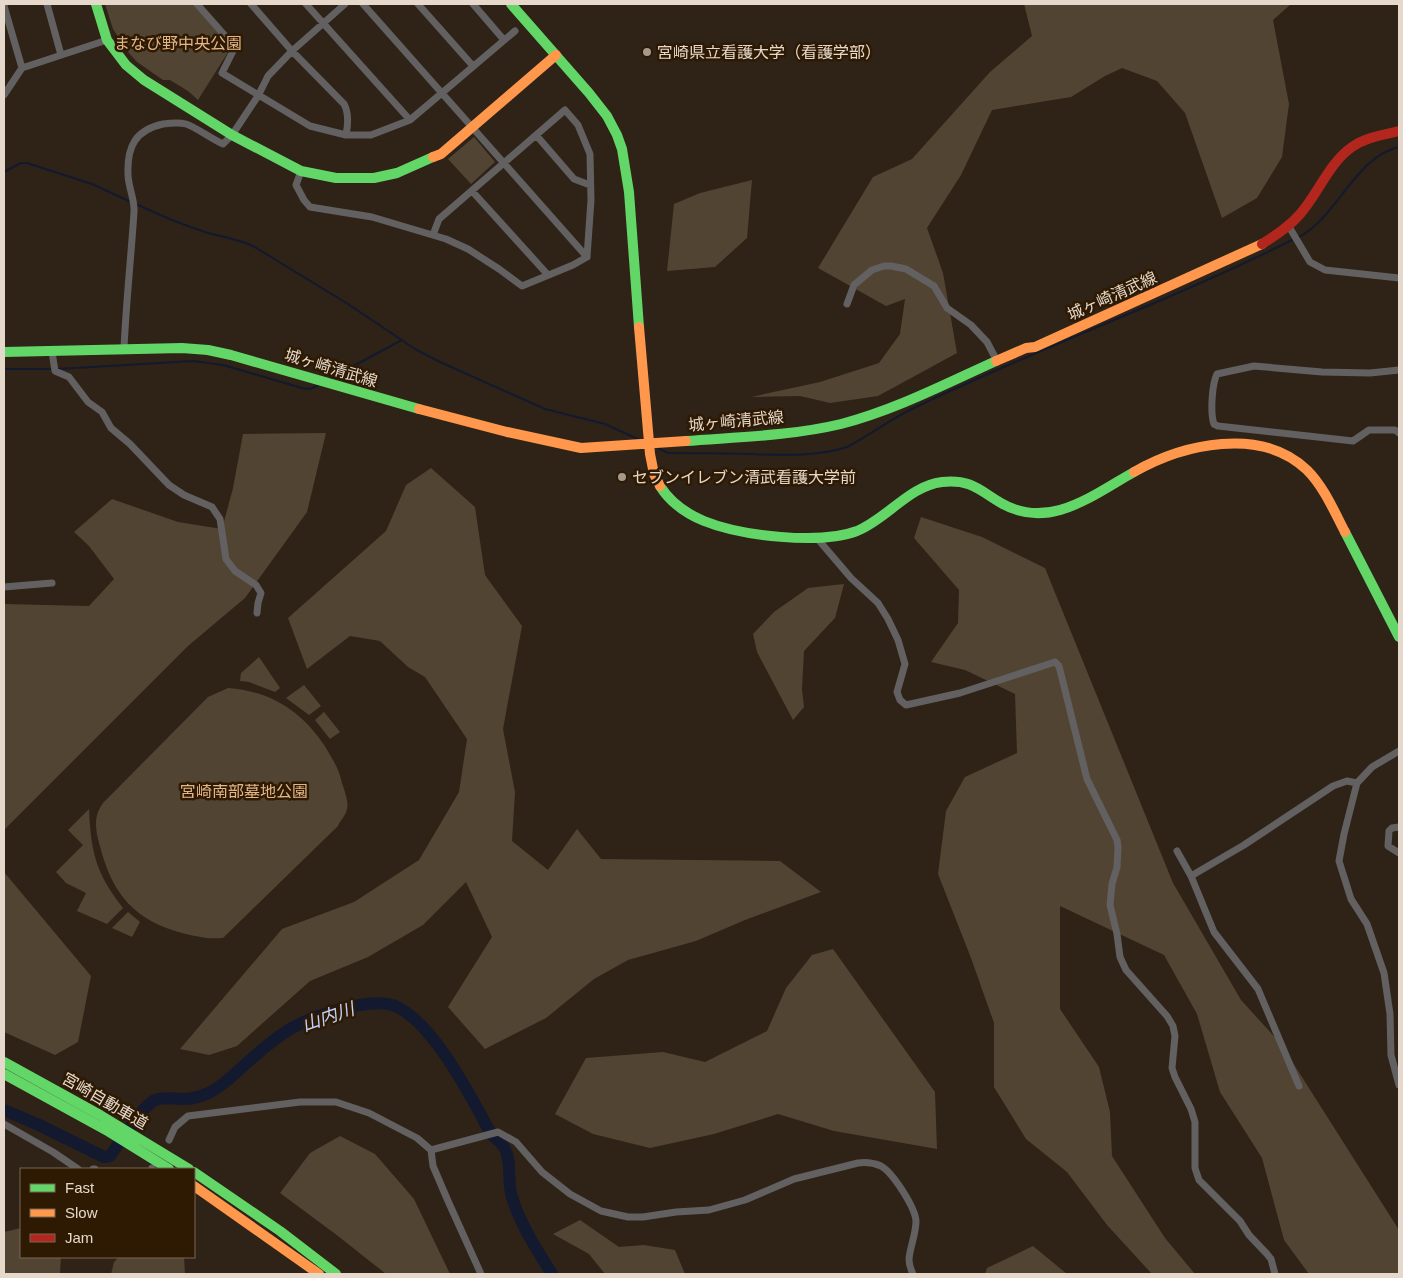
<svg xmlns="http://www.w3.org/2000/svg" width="1403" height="1278" font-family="Arial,'Noto Sans JP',sans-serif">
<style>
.green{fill:#524433}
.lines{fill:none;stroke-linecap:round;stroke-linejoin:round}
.stream{stroke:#13192f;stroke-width:2}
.river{stroke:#13192f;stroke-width:12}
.street{stroke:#626061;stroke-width:7}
.fast{stroke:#63d668;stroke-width:10}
.slow{stroke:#ff974d;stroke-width:10}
.jam{stroke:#b3261e;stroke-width:10}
.poi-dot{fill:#a6998b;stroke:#2e1a03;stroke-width:2}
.labels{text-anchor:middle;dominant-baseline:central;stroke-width:5;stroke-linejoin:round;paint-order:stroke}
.park-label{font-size:16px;fill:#e3b687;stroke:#2e1a03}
.poi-label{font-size:16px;fill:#e6d8ca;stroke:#2e1a03;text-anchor:start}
.street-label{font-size:16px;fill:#e6d8ca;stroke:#2e1a03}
.water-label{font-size:18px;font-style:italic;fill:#c1d2ff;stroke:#2e1a03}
</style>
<rect width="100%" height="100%" fill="#2e2316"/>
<!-- green -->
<path class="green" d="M105 4H194L227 39 230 49 198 100 188 91 170 80H163L137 62 128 52 113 29Z
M1024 4H1291L1273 20 1289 104 1282 157 1257 198 1222 218 1185 113 1157 81 1122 68 1105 76 1071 97 992 110 961 175 927 228 943 273 957 353 878 396 830 403 800 396 751 397 820 382 879 363 900 334 905 299 886 306 818 268 873 177 912 159 990 72 1032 36Z
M474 137 495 162 471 184 448 159Z
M752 180 747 238 715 267 667 271 674 204 700 193Z
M326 433 307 512 245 598 188 646 4 830V604L89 606 114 579 89 546 74 532 112 499 178 522 222 529 233 488 243 434Z
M431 468 475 507 485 575 522 626 503 729 515 792 512 841 548 870 577 829 601 859 780 861 821 892 745 920 696 941 628 960 594 979 546 1018 485 1049 448 1007 492 937 466 882 423 925 368 957 310 981 237 1046 209 1055 180 1049 282 929 354 902 419 860 459 792 467 739 425 677 408 667 380 641 350 636 307 669 288 618 386 531 406 485Z
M921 517 982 537 1045 568 1173 883 1241 1000 1281 1044 1399 1230V1274H1309L1284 1240 1262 1158 1220 1092 1197 1014 1164 955 1060 906V1009L1099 1067 1110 1112 1112 1156 1165 1238 1195 1274H1152L1107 1225 1067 1172 1026 1139 994 1087V1023L971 958 938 874 946 811 965 777 1017 753 1015 694 965 670 931 662 958 623 959 590 914 538Z
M844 584 835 618 804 651 802 689 804 707 793 720 757 652 753 634 774 612 808 588Z
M259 657 280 688 275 692 249 682 240 681 241 673Z
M304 685 321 706 309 715 286 698Z
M228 688C271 691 303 712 326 748 333 760 339 769 342 783 344 790 349 801 347 809 346 815 340 821 338 826L223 938C207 939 198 937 182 933 136 921 113 895 101 850 96 833 92 818 103 803L208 697Z
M324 712 340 732 330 739 315 720Z
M89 809C91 853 96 873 123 908L107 924 77 911 86 893 66 883 56 872 83 845 68 830Z
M4 872 91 976 78 1042 55 1055 4 1032Z
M128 912 140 922 132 937 112 928Z
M833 949 935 1092 937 1149 834 1131 778 1114 714 1134 650 1148 593 1134 555 1114 586 1058 663 1052 705 1062 767 1031 786 988 812 955Z
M340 1136 375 1154 414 1199 450 1274H386L338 1236 280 1193 310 1153Z
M580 1220 619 1247 644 1245 675 1250 685 1274H605L589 1254 553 1234Z
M21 1228V1257H61L60 1274H4V1232Z
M1033 1246 1067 1274H985L987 1268Z
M119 1257H184L185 1274H111L114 1262Z"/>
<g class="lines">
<!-- stream -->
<path class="stream" d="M4 172 21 163H27L92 184 131 202
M136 204C159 215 183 225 208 233 224 237 238 239 253 246L348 304 415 349 440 362 545 409 605 424 642 441
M1299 237C1337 217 1356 156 1399 147
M4 369H53
M58 369 193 361 223 365 302 388 310 389 319 385
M329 379 402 340
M658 448 668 453C694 453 721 453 748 454 781 455 816 457 847 447 870 435 892 418 916 407 1040 347 1171 301 1294 239"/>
<!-- river -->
<path class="river" d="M4 1110 39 1125 104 1157 110 1156C120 1143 142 1106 155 1100 163 1097 173 1098 182 1099 201 1099 215 1091 229 1079 246 1064 262 1048 281 1035 304 1018 368 996 395 1006 429 1020 464 1084 481 1115 484 1121 488 1129 492 1135 496 1139 502 1143 505 1149 512 1163 507 1182 512 1197 520 1224 537 1250 552 1274"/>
<!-- street -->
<path class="street" d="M47 4 61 55
M197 4 235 47 222 73 310 126 346 135H371L410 120 515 31
M251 4 292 51 344 104C349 113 348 125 346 135
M306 4 410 120
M363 4 587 257
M418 4 473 66
M473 4 504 40
M4 6 22 68
M4 95 22 68 107 40
M536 135 574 179 590 185
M301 171 296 185 304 200 310 207 372 217 446 239 468 249 499 269 522 286 573 265 587 257
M472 191 548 275
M1288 225 1310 262 1325 270 1399 278
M433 235 439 219 565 110 578 125 590 154 591 200 587 257
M847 304 854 285 872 270 884 266H891L906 269 934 286 947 308 971 325 987 342 997 361
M124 349C126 303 131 258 134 212 135 199 128 187 128 174 127 147 135 130 163 124 170 123 179 122 186 124 196 127 211 139 223 144L232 135 258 96 268 76 292 51 345 4
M52 352 55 371 69 377 88 402 102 412 111 428 130 444 169 485 184 495 212 507 220 519 226 559 235 571 256 585 261 593 258 603 257 613
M1399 370 1370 373 1322 372 1254 366 1217 374C1212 384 1210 413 1214 424L1218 426 1353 441 1369 430H1395L1399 433
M816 537 851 578 878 603 888 619 898 640 905 664 897 692 900 700 906 705 960 693 1055 662 1059 666 1087 779 1117 840 1118 847 1117 867 1112 884 1110 905 1117 934 1120 957 1126 970 1167 1016 1173 1026 1175 1036 1172 1068 1175 1077 1191 1109 1195 1122V1168L1199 1180 1240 1221 1249 1235 1267 1254 1271 1259 1275 1274
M4 587 52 583
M1399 751 1372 767 1357 783 1344 834 1339 861 1351 899 1367 924 1384 973 1390 1014 1391 1055 1399 1085
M1399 827 1392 828 1389 831 1388 846 1399 853
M1177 851 1191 876 1214 932 1258 989 1299 1086
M1191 876 1244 845 1333 786 1347 781 1357 783
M4 1124 53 1152 78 1169
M169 1140 175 1127 188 1116 300 1102H336L369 1113 417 1138 431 1150 433 1166 448 1201 481 1274
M431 1150 498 1132 516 1142 542 1172 570 1194 601 1211 628 1217H643L676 1212 709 1210 745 1200 794 1179 858 1163C866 1162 874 1163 881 1166 893 1173 915 1207 916 1221 916 1234 910 1247 909 1259 909 1264 911 1270 913 1274
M93 1169H95
M152 1169V1168"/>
<!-- fast -->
<path class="fast" d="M96 4 107 40 126 65 144 80 232 135 301 171 336 178H374L397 173 433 157
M511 4 589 93 607 116 617 135 622 149 629 192 639 327
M4 352 182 348 208 350 231 355 419 409
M686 441C737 437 791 436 841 424 895 410 945 384 996 361
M660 486C670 502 687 514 704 521 741 536 820 545 857 531 888 518 909 486 942 482 971 479 979 490 1001 503 1049 531 1093 495 1134 472
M1345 532 1399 637
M4 1062 100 1115 189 1169
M4 1074 106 1130 169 1169
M194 1172 280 1231 336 1274"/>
<!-- slow -->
<path class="slow" d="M433 157 441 154 556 55
M639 327 650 454 654 474 660 486
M996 361 1026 348 1035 347 1262 244
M419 409 507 432 581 448 686 441
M1134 472C1183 444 1261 426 1307 470 1324 487 1334 511 1345 532
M194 1186 319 1274"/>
<!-- jam -->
<path class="jam" d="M1262 244C1276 235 1290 226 1301 213 1319 192 1329 163 1352 147 1366 137 1383 135 1399 131"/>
</g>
<!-- markers -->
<g class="poi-dot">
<circle cx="647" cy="52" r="5"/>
<circle cx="622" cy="477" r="5"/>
</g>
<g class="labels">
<!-- park labels -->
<g class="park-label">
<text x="178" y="43">まなび野中央公園</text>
<text x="244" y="791">宮崎南部墓地公園</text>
</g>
<!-- poi labels -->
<g class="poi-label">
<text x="657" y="52">宮崎県立看護大学（看護学部）</text>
<text x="632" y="477">セブンイレブン清武看護大学前</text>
</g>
<!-- street labels -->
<g class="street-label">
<text transform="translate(1112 296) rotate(-24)">城ヶ崎清武線</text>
<text transform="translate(331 368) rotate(17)">城ヶ崎清武線</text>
<text transform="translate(736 421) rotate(-5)">城ヶ崎清武線</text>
<text transform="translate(105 1101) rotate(30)">宮崎自動車道</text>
</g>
<!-- water labels -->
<g class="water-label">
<text transform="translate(328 1017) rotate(-19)">山内川</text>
</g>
</g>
<!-- border -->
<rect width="1403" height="1278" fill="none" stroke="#e6d8ca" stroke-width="10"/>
<!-- legend -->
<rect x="20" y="1168" width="175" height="90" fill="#2e1a03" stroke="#786653"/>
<rect x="30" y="1184" width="25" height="8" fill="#63d668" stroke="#786653"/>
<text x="65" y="1193" font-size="15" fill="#e6d8ca">Fast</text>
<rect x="30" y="1209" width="25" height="8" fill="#ff974d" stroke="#786653"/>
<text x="65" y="1218" font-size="15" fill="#e6d8ca">Slow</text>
<rect x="30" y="1234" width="25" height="8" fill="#b3261e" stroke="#786653"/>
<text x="65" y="1243" font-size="15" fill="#e6d8ca">Jam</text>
</svg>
